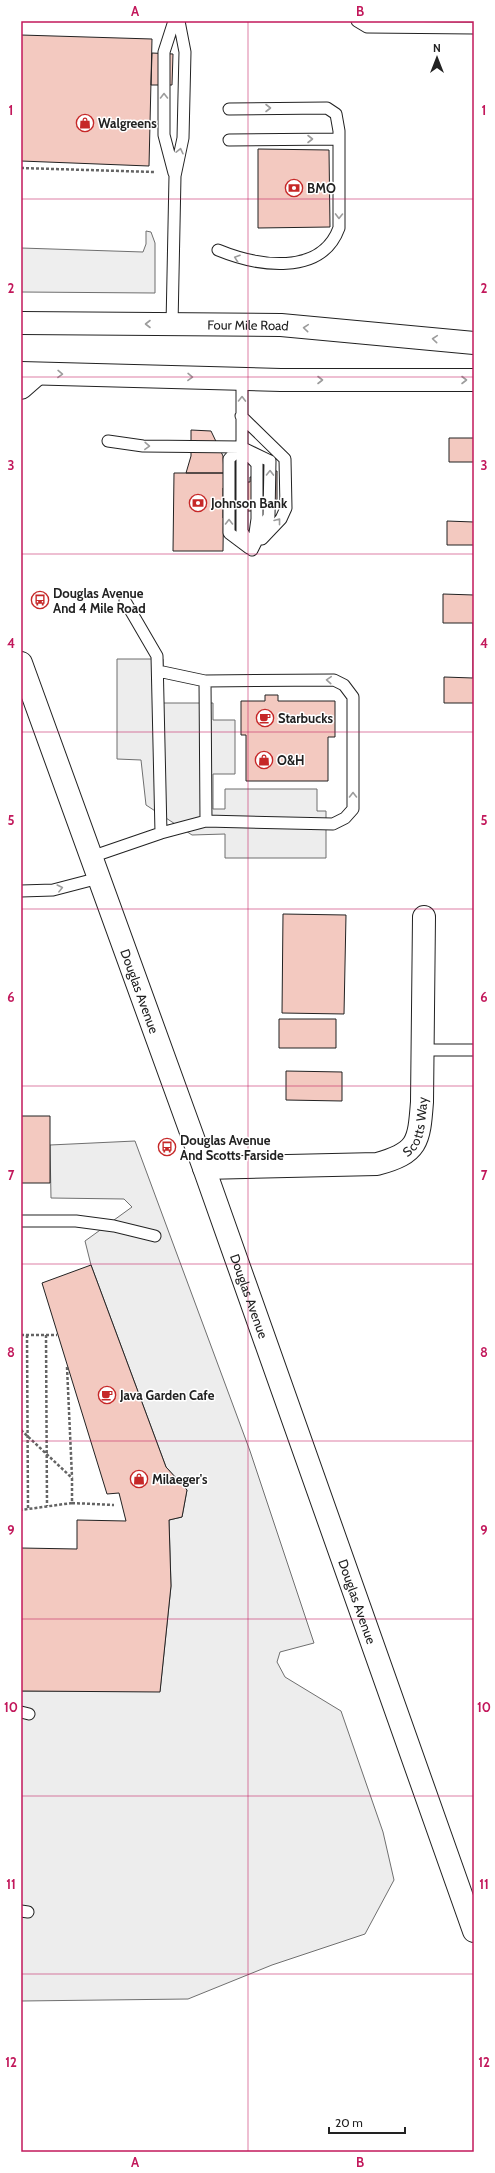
<svg xmlns="http://www.w3.org/2000/svg" width="495" height="2173" font-family="Cabin,sans-serif">
<style>
.green{fill:#eee;stroke:#6f6f6f}
.parking{fill:#ededed;stroke:#6f6f6f}
.building{fill:#f3c9c0;stroke:#222}
.lines{fill:none;stroke-linecap:round;stroke-linejoin:round}
.service-casing{stroke:#222;stroke-width:13}
.minor-casing{stroke:#222;stroke-width:24}
.secondary-casing{stroke:#222;stroke-width:24}
.primary-casing{stroke:#222;stroke-width:24}
.path{stroke:#646464;stroke-width:2.5;stroke-dasharray:3 2;stroke-linecap:butt}
.service{stroke:#fff;stroke-width:11}
.minor{stroke:#fff;stroke-width:22}
.secondary{stroke:#fff;stroke-width:22}
.primary{stroke:#fff;stroke-width:22}
.oneway{stroke:#9c9c9c}
.grid{fill:none;stroke:#c2185b;stroke-width:1;stroke-opacity:0.55}
.labels{text-anchor:middle;dominant-baseline:central;stroke-width:3;stroke-linejoin:round;paint-order:stroke}
.poi-label{font-size:13px;font-weight:bold;fill:#222;stroke:#fff;text-anchor:start}
.street-label{font-size:13px;fill:#222;stroke:#fff}
.neatline{fill:none;stroke:#c2185b;stroke-width:1.5}
.grid-label{font-size:13px;text-anchor:middle;font-weight:bold;fill:#c2185b}
</style>
<rect width="100%" height="100%" fill="#fff"/>
<!-- green -->
<path class="green" d="M146 231 151 232 155 243V293L21 292V248L143 252 146 244Z"/>
<!-- parking -->
<path class="parking" d="M117 659H163V703H213V720H235V774H213V809H225V789H317V811H326V858H225V834L192 835 146 805 141 760 117 759Z
M135 1141 250 1451 314 1643 280 1652 277 1662 285 1677 341 1711 383 1832 394 1880 365 1934 272 1965 188 1999 21 2001V1691H160L171 1586 169 1520 182 1517 187 1490 166 1467 91 1265 85 1241 132 1207 124 1199 51 1198 50 1145Z"/>
<!-- building -->
<path class="building" d="M21 35 152 39 149 166 21 161Z
M152 53 173 54 172 85H151Z
M258 149 329 150 330 227 258 228Z
M191 430 211 431 223 456 224 473H186L191 456Z
M449 438H474V462H449Z
M264 471H277V500H264V507L252 506V511H237V518H223V488H236V482H250V477H264Z
M174 473H224L223 551H173Z
M447 521 474 522V545H447Z
M443 594 474 595V703H444V677L473 678V623H443Z
M265 695H278V701H335V737H328V781H246V735H241V701H265Z
M283 914 346 915 344 1014 282 1013Z
M279 1019H336V1048H279Z
M286 1071 342 1072V1101L286 1100Z
M21 1116H50V1183H21Z
M91 1265 166 1467 187 1490 182 1517 169 1520 171 1586 160 1692 21 1691V1548L77 1549V1520L126 1521 119 1493 107 1494 42 1283Z"/>
<g class="lines">
<defs>
<path id="service" d="M357 21 367 27 474 28
M229 140 339 139
M174 173 164 135V52L174 21
M218 250C257 266 321 277 339 228V131L336 114 327 108 229 109
M172 325 175 176 183 138 185 52 179 21
M242 378V531L252 550
M241 416 285 459 286 508 281 519 262 539
M108 441 143 446 241 447 270 461 269 516 252 550
M241 447 229 459V533L249 548
M245 451 257 464V519L254 540
M158 671 205 681 334 680 344 685 353 697V809L345 818 333 824 206 821
M161 833 206 821 205 681
M91 857 161 833 157 656 125 601
M21 891 53 890 99 878
M423 1050H474
M21 1221H76L114 1226 155 1236
M21 1712 29 1714
M21 1911 28 1912"/>
<g id="minor">
<path id="s1" d="M204 1168 377 1164C418 1153 419 1142 422 1102L424 917"/>
</g>
<g id="secondary">
<path id="s2" d="M21 323 281 325 474 343"/>
<path d="M21 373 281 380H474"/>
</g>
<g id="primary">
<path d="M21 388 37 374"/>
<path id="s3" d="M21 663 204 1168 474 1931"/>
</g>
</defs>
<!-- service casing -->
<use href="#service" class="service-casing"/>
<!-- minor casing -->
<use href="#minor" class="minor-casing"/>
<!-- secondary casing -->
<use href="#secondary" class="secondary-casing"/>
<!-- primary casing -->
<use href="#primary" class="primary-casing"/>
<!-- path -->
<path class="path" d="M21 168 154 172
M21 1335H57
M27 1335 28 1509
M46 1335 47 1506
M67 1367 72 1477
M21 1430 72 1478V1503L21 1510
M72 1503 114 1505"/>
<!-- service -->
<use href="#service" class="service"/>
<!-- minor -->
<use href="#minor" class="minor"/>
<!-- secondary -->
<use href="#secondary" class="secondary"/>
<!-- primary -->
<use href="#primary" class="primary"/>
</g>
<!-- one-way arrows -->
<defs><path id="oneway-chevron" d="M-2-3.5L2.5 0L-2 3.5" fill="none" stroke-width="1.6" stroke-linecap="round" stroke-linejoin="round"/></defs>
<g class="oneway">
<use href="#oneway-chevron" transform="translate(164 96) rotate(-90)"/>
<use href="#oneway-chevron" transform="translate(268 108)"/>
<use href="#oneway-chevron" transform="translate(310 139)"/>
<use href="#oneway-chevron" transform="translate(180 151) rotate(-77)"/>
<use href="#oneway-chevron" transform="translate(339 216) rotate(91)"/>
<use href="#oneway-chevron" transform="translate(237 258) rotate(-161)"/>
<use href="#oneway-chevron" transform="translate(148 324) rotate(-180)"/>
<use href="#oneway-chevron" transform="translate(306 328) rotate(-175)"/>
<use href="#oneway-chevron" transform="translate(435 339) rotate(-175)"/>
<use href="#oneway-chevron" transform="translate(60 374) rotate(1)"/>
<use href="#oneway-chevron" transform="translate(190 377) rotate(1)"/>
<use href="#oneway-chevron" transform="translate(320 380)"/>
<use href="#oneway-chevron" transform="translate(464 380)"/>
<use href="#oneway-chevron" transform="translate(242 399) rotate(-89)"/>
<use href="#oneway-chevron" transform="translate(147 446) rotate(2)"/>
<use href="#oneway-chevron" transform="translate(270 473) rotate(-89)"/>
<use href="#oneway-chevron" transform="translate(278 521) rotate(-52)"/>
<use href="#oneway-chevron" transform="translate(229 522) rotate(-90)"/>
<use href="#oneway-chevron" transform="translate(329 680) rotate(-176)"/>
<use href="#oneway-chevron" transform="translate(353 795) rotate(-90)"/>
<use href="#oneway-chevron" transform="translate(60 888) rotate(-14)"/>
</g>
<!-- grid -->
<path class="grid" d="M248 21V2152M21 199H474M21 377H474M21 554H474M21 732H474M21 909H474M21 1086H474M21 1264H474M21 1441H474M21 1619H474M21 1796H474M21 1974H474"/>
<!-- icons -->
<defs>
<symbol id="shop-ring" viewBox="-11 -11 22 22"><circle r="9.5" fill="#fff" stroke="#c62828" stroke-width="1.5"/><path d="M-5-2.5h2.3a2.7 3.5 0 0 1 5.4 0H5L5.5 6h-11ZM-1.5-2.5h3a1.5 2.3 0 0 0-3 0Z" fill="#c62828"/></symbol>
<symbol id="bank-ring" viewBox="-11 -11 22 22"><circle r="9.5" fill="#fff" stroke="#c62828" stroke-width="1.5"/><path d="M-6-4H6V4H-6ZM0-2.3a2.3 2.3 0 1 0 0 4.6a2.3 2.3 0 1 0 0-4.6Z" fill="#c62828"/></symbol>
<symbol id="bus-ring" viewBox="-11 -11 22 22"><circle r="9.5" fill="#fff" stroke="#c62828" stroke-width="1.5"/><path d="M-5-6H5V4H4V6H2V4H-2V6H-4V4H-5ZM-3.5-4V0h7V-4ZM-3.5 1.2v1.5H-2V1.2ZM2 1.2v1.5H3.5V1.2Z" fill="#c62828"/></symbol>
<symbol id="cafe-ring" viewBox="-11 -11 22 22"><circle r="9.5" fill="#fff" stroke="#c62828" stroke-width="1.5"/><path d="M-5.5-4.5H6V0H3Q3 3.5 0 3.5H-2.5Q-5.5 3.5-5.5 0ZM3-3.2v2h1.7v-2ZM-6 4.5H4V6H-6Z" fill="#c62828"/></symbol>
</defs>
<g fill-rule="evenodd">
<use href="#shop-ring" x="75" y="113" width="20" height="20"/>
<use href="#bank-ring" x="284" y="178" width="20" height="20"/>
<use href="#bank-ring" x="188" y="493" width="20" height="20"/>
<use href="#bus-ring" x="30" y="590" width="20" height="20"/>
<use href="#cafe-ring" x="255" y="708" width="20" height="20"/>
<use href="#shop-ring" x="254" y="750" width="20" height="20"/>
<use href="#bus-ring" x="157" y="1137" width="20" height="20"/>
<use href="#cafe-ring" x="97" y="1385" width="20" height="20"/>
<use href="#shop-ring" x="129" y="1469" width="20" height="20"/>
</g>
<g class="labels">
<!-- poi labels -->
<g class="poi-label">
<text x="98" y="123">Walgreens</text>
<text x="307" y="188">BMO</text>
<text x="211" y="503">Johnson Bank</text>
<text x="53" y="593">Douglas Avenue<tspan x="53" dy="15">And 4 Mile Road</tspan></text>
<text x="278" y="718">Starbucks</text>
<text x="277" y="760">O&amp;H</text>
<text x="180" y="1140">Douglas Avenue<tspan x="180" dy="15">And Scotts Farside</tspan></text>
<text x="120" y="1395">Java Garden Cafe</text>
<text x="152" y="1479">Milaeger's</text>
</g>
<!-- street labels -->
<g class="street-label">
<text stroke="none"><textPath href="#s2" startOffset="227">Four Mile Road</textPath></text>
<text stroke="none"><textPath href="#s3" startOffset="349">Douglas Avenue</textPath></text>
<text stroke="none"><textPath href="#s1" startOffset="233">Scotts Way</textPath></text>
<text stroke="none"><textPath href="#s3" startOffset="673">Douglas Avenue</textPath></text>
<text stroke="none"><textPath href="#s3" startOffset="997">Douglas Avenue</textPath></text>
</g>
</g>
<!-- border -->
<rect width="495" height="2173" fill="none" stroke="#ffffff" stroke-width="44"/>
<!-- north arrow -->
<g transform="translate(437 58)" stroke="#ffffff" stroke-width="3" paint-order="stroke">
<path d="M0-3L7 15L0 10L-7 15Z" fill="#222222"/>
<text y="-6" font-size="11" font-weight="bold" text-anchor="middle" fill="#222222">N</text>
</g>
<!-- scale -->
<path d="M329 2127v6h76v-6" fill="none" stroke="#222222" stroke-width="2"/>
<text x="335" y="2127" font-size="12" fill="#222222" stroke="#ffffff" stroke-width="3" paint-order="stroke">20 m</text>
<rect x="22" y="22" width="451" height="2129" class="neatline"/>
<g class="grid-label">
<text x="135" y="16">A</text>
<text x="360" y="16">B</text>
<text x="11" y="115">1</text>
<text x="484" y="115">1</text>
<text x="11" y="293">2</text>
<text x="484" y="293">2</text>
<text x="11" y="470">3</text>
<text x="484" y="470">3</text>
<text x="11" y="648">4</text>
<text x="484" y="648">4</text>
<text x="11" y="825">5</text>
<text x="484" y="825">5</text>
<text x="11" y="1002">6</text>
<text x="484" y="1002">6</text>
<text x="11" y="1180">7</text>
<text x="484" y="1180">7</text>
<text x="11" y="1357">8</text>
<text x="484" y="1357">8</text>
<text x="11" y="1535">9</text>
<text x="484" y="1535">9</text>
<text x="11" y="1712">10</text>
<text x="484" y="1712">10</text>
<text x="11" y="1889">11</text>
<text x="484" y="1889">11</text>
<text x="11" y="2067">12</text>
<text x="484" y="2067">12</text>
<text x="135" y="2167">A</text>
<text x="360" y="2167">B</text>
</g>
</svg>
